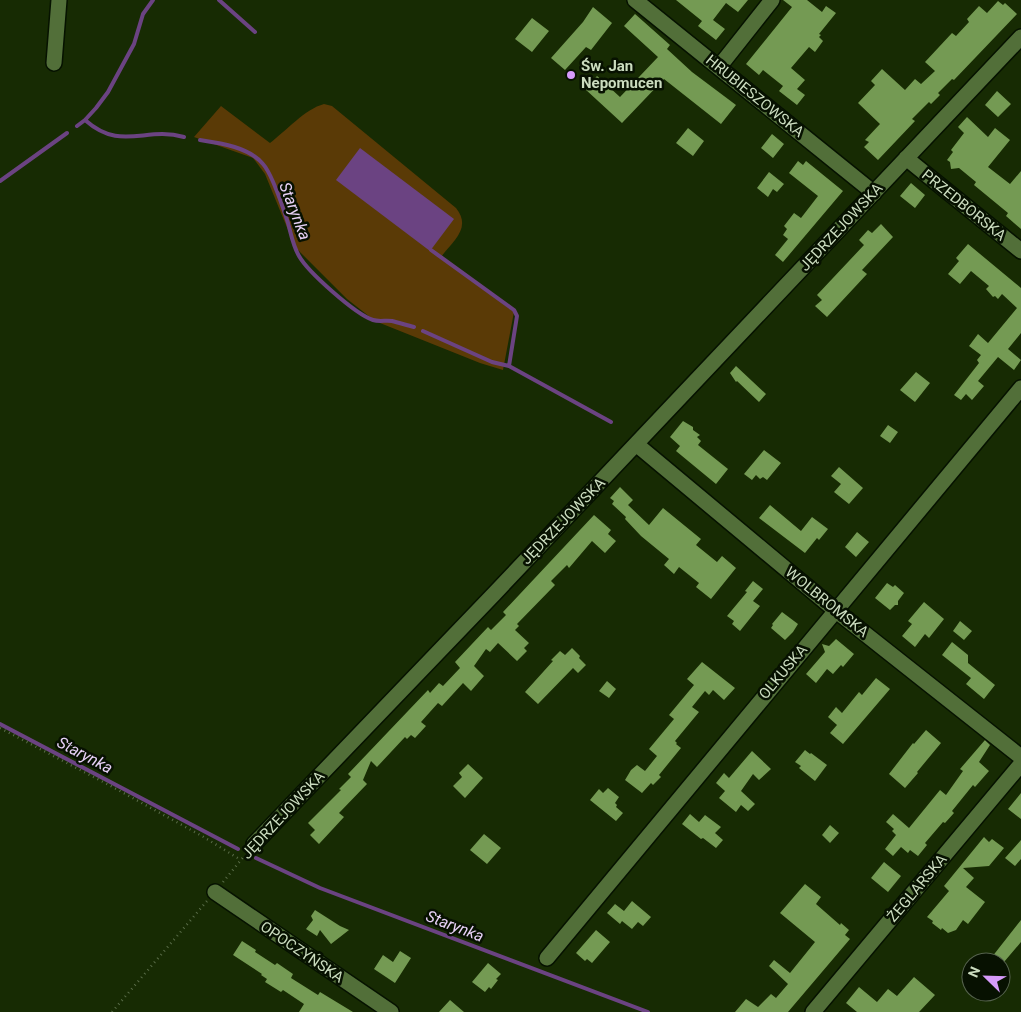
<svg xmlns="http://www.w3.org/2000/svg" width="1021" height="1012" font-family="Roboto,sans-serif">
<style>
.green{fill:#5a3a06}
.water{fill:#6b4382}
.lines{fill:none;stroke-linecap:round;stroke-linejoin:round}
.stream{stroke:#6b4382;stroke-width:4}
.building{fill:#749a53}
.minor-casing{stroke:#061200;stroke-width:18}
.path{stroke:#5a6d49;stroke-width:2.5;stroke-dasharray:1 4;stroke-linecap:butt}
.minor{stroke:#526f39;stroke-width:15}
.poi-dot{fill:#d69bfa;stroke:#071101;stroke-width:2}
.labels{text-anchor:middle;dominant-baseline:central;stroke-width:5;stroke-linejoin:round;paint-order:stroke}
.poi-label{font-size:15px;font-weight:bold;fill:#cbdcbf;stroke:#071101;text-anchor:start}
.street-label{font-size:15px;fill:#cbdcbf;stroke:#071101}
.water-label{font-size:16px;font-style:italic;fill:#e7d1f6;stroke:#071101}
</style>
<rect width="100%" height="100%" fill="#172b03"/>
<!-- green -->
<path class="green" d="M324 104 332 106 456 208C472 228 453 241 441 257L514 312 503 370 480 363 375 321 347 299 295 247 265 174 253 158 194 137 221 106 270 143C286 131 305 109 324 104Z"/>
<!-- water -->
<path class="water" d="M360 148 454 219 430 251 336 180Z"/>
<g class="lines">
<!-- stream -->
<path class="stream" d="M219 0 255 32
M85 120 96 108 108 92 134 44 143 14 153 0
M77 126 85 120C121 152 145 126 184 137
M200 140C220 143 249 147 263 164 273 175 283 208 288 223 291 234 293 246 299 256 308 272 355 314 373 320 379 322 386 320 392 321 399 323 407 325 414 327
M0 181 67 133
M431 250 514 310 517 316 509 366
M423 331 492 362 509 366 611 422
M0 724 238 849
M256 858 320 888 648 1012"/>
</g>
<!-- building -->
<path class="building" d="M676 0H748L738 12 726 3 713 20 725 29 716 40 698 26 702 21Z
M783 0H807L822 12 826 6 836 13 819 34 821 35 819 37 823 41 815 52 809 47 791 68 805 80 797 89 805 95 797 105 779 91 783 86 763 70 759 75 746 64 792 7Z
M998 1 1003 5 1005 3 1017 14 954 80 952 79 938 93 940 95 931 104 929 102 912 119 915 121 878 160 864 147 869 142 865 140 880 124 858 103 875 85 871 81 882 69 905 90 915 79 921 84 935 71 925 62 952 33 956 36 969 22 967 19 979 6 987 13Z
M593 7 612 23 591 50 586 47 565 70 551 58 583 22Z
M635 14 670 45 667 49 692 72 736 105 721 124 664 79 622 123 585 89 597 76 620 97 658 57 624 26Z
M532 18 549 31 532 52 515 39Z
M997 91 1011 104 998 117 985 105Z
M967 117 988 137 995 128 1010 140 988 167 1010 184 1021 171V229L1006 216 1008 213 974 185 976 182 959 168 951 169 950 162 947 160 953 152 951 150 964 133 958 127Z
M688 128 704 141 693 156 676 143Z
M772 134 784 144 773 158 761 148Z
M798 161 803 165 806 161 843 191 783 262 775 255 788 239 783 235 787 229 784 226 794 213 801 218 818 196 789 173Z
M769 172 784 184 777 192 773 189 768 197 757 188Z
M911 183 925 195 915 208 900 196Z
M881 224 893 237 862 270 867 274 827 317 815 306 822 300 817 295 864 245 859 240 868 230 872 233Z
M968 244 1021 288V333L1008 349 1021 360 1014 370 998 357 978 381 984 386 972 400 966 394 961 400 954 395 979 363 977 360 981 355 969 346 978 334 988 343 1017 308 1002 294 998 299 995 296 993 297 986 289 989 286 971 271 960 284 948 274 959 261 956 258Z
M736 366 766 394 759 402 737 381 736 382 730 373Z
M916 372 930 383 915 402 900 390Z
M683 421 693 427V430L700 435 697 437 701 441 698 445 728 469 716 484 676 451 680 446 670 437Z
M888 425 898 432 890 443 880 436Z
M764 450 781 463 767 480 763 477 760 479 756 475 752 480 744 474Z
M839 467 863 488 849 504 834 492 841 484 831 476Z
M620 487 633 500 628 505 649 525 663 508 701 539 696 545 717 562 722 556 736 568 711 599 696 587 699 583 679 567 674 574 664 565 669 559 641 536 625 519 626 517 612 504 614 501 610 498Z
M770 505 801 531 812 517 828 529 819 540 817 538 805 553 759 518Z
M594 515 611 530 608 534 616 541 605 553 592 541 569 568 567 565 551 581 555 585 517 624 519 626 515 630 529 643 524 648 527 651 517 661 498 643 490 652 486 649 474 666 484 676 471 691 463 683 442 706 438 703 421 722 426 726 415 738 411 735 407 739 405 737 377 767 371 761 363 780 367 784 339 813 344 817 319 844 310 835 315 830 308 823 341 790 339 789 351 777 348 774 428 690 430 693 439 683 443 686 460 668 455 662 488 627 491 630 506 615 503 612Z
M857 532 869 542 856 557 845 547Z
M753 581 763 589 753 601 760 606 740 631 732 624 734 621 727 616 747 592 745 591Z
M887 583 893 587 895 585 904 593 898 601V605H895L890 610 875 598Z
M924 602 944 619 929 638 925 634 915 647 902 636 912 624 908 621Z
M782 612 798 624 793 632 785 640 771 628 773 625 772 624Z
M960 621 972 631 964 640 953 631Z
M836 639 854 654 843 667 841 665 833 674 827 669 816 683 806 674 825 652 822 644 829 646Z
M952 642 968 655V663L995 685 984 699 966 684 971 678 942 655Z
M572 648 580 656 579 658 586 665 578 673 573 668 538 704 525 692 553 661 551 660 560 651 565 655Z
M702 662 735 688 724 700 713 690 709 695 705 691 692 707 699 712 675 741 677 743 676 744 681 748 659 775 661 777 653 785 651 783 642 793 625 780 631 770 637 765 645 771 657 756 649 749 674 719 669 715 694 685 687 679Z
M876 678 890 689 843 744 830 733 837 725 828 717 836 707 842 713 859 692 862 695Z
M607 681 616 689 609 698 599 691Z
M926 730 941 743 917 772 918 773 905 788 889 774 913 743 914 744Z
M985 740 990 745 979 762 989 771 975 787 973 785 952 811 954 813 945 823 943 822 925 843 927 845 918 856 910 850 908 853 901 847 893 856 885 849 896 835 892 831 894 829 886 822 893 814 909 828 940 790 946 795 963 771 960 769Z
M805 750 810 754 811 753 827 765 815 781 799 768 801 766 795 762Z
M752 751 771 769 759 780 753 774 741 791 755 804 748 811 741 805 736 812 719 798 725 791 716 783 724 773 729 778Z
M468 764 483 778 465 798 453 786 462 777 459 773Z
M608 788 619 797 615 803 617 805 616 807 623 813 616 821 590 800 599 789 603 793Z
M1021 793V819L1008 809Z
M690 814 699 822 705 815 721 827 715 833 723 840 716 848 703 838 701 839 682 824Z
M830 825 839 833 830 843 822 835Z
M484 834 501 848 487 864 470 850Z
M984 837 989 842 992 839 1004 848 989 866 963 868 974 878 966 887 985 902 968 924 963 920 956 930 948 933 942 928 941 930 932 923 933 921 927 917 949 891 944 886Z
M1021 840V859L1015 866 1005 858Z
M884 862 901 876 888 892 871 878Z
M805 884 821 897 816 904 840 925 841 923 849 930 845 935 850 939 788 1012H735L746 999 758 1007 771 994 776 998 788 984 769 966 774 960 790 973 815 942 780 913Z
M632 901 651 917 643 926 638 922 632 929 622 921 620 924 607 913 615 904 624 911Z
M315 910 340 926 349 930 331 944 320 930 317 936 306 929 313 920 311 916Z
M1021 920V942L1004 962H988Z
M596 930 610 942 592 963 587 959 585 961 576 953Z
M242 941 256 950 255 952 275 965 277 963 293 974 291 978 318 995 320 992 353 1012H299L304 1004 283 990 281 992 265 982 267 979 261 975 262 974 233 955Z
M400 951 411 958 395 983 374 969 383 955 393 962Z
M488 963 501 974 496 979 498 980 491 989 489 987 485 992 472 982Z
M914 977 935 995 919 1012H857L846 1003 859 987 877 1002 888 989 897 996Z
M450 1000 464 1012H439Z"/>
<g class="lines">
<defs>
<path id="minor" d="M635 0 874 193
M54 63 59 0
M719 67 772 0
M906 158 1021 251
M636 444 835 610 1021 757
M254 844 494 594 1021 37
M215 892 391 1012
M547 958 1021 388
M813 1012 1021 764"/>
</defs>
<!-- minor casing -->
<use href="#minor" class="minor-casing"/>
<!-- path -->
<path class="path" d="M0 728 109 785 202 836 241 860
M223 882 245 855
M112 1012 207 901"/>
<!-- minor -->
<use href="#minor" class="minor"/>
</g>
<!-- markers -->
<circle class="poi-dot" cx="571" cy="75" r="5"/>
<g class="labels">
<!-- poi labels -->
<g class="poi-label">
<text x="581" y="66">Św. Jan<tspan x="581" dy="17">Nepomucen</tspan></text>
</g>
<!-- street labels -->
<g class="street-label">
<text transform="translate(755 96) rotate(39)">HRUBIESZOWSKA</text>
<text transform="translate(964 205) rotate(39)">PRZEDBORSKA</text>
<text transform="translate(841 227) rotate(-47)">JĘDRZEJOWSKA</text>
<text transform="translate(563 521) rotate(-46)">JĘDRZEJOWSKA</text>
<text transform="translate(827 602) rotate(39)">WOLBROMSKA</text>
<text transform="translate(783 672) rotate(-50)">OLKUSKA</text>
<text transform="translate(283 815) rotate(-47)">JĘDRZEJOWSKA</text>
<text transform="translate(917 888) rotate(-50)">ŻEGLARSKA</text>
<text transform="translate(302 952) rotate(34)">OPOCZYŃSKA</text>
</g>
<!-- water labels -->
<g class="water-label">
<text transform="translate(295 211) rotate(69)">Starynka</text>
<text transform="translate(85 755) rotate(28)">Starynka</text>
<text transform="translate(455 926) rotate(21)">Starynka</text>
</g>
</g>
<!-- north arrow -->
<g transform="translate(986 977) rotate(293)"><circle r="24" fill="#071101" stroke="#55624d"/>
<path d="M0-4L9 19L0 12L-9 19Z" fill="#d69bfa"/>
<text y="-8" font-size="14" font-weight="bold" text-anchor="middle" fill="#cbdcbf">N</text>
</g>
</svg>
